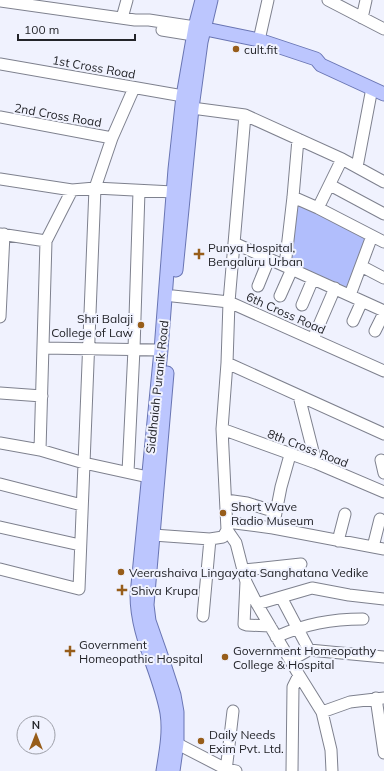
<svg xmlns="http://www.w3.org/2000/svg" width="384" height="771" font-family="Mulish,sans-serif">
<style>
.green{fill:#b1befc}
.lines{fill:none;stroke-linecap:round;stroke-linejoin:round}
.minor-casing{stroke:#7e818e;stroke-width:13}
.major-casing{stroke:#6975b3;stroke-width:15}
.minor{stroke:#fff;stroke-width:11}
.major{stroke:#bcc6fe;stroke-width:13}
.poi-dot{fill:#975d1a;stroke:#f0f2fe;stroke-width:1.5}
.labels{text-anchor:middle;dominant-baseline:central;stroke-width:4;stroke-linejoin:round;paint-order:stroke}
.poi-label{font-size:12px;fill:#232429;stroke:#f0f2fe;text-anchor:start}
.street-label{font-size:12px;fill:#232429;stroke:#f0f2fe}
</style>
<rect width="100%" height="100%" fill="#f0f2fe"/>
<!-- green -->
<path class="green" d="M297 202 368 237 348 290 291 266Z"/>
<g class="lines">
<defs>
<path id="minor" d="M328 0 384 29
M0 1 135 20H149L195 27
M122 18 127 0
M362 18 366 0
M162 30 193 35
M259 40 268 0
M0 64 183 96
M192 108 245 115 342 159 384 182
M245 115 229 302 227 363 222 429 227 530 236 543 246 582 257 604 299 675 322 712 331 750 332 771
M0 117 112 138
M357 167 372 88
M0 179 72 190 95 188 173 192
M330 185 384 214
M293 197 318 208 384 242
M318 208 342 159
M0 234 46 241
M234 243 384 311
M285 266 293 197 298 139
M361 266 384 278
M258 286 269 259
M350 295 372 236
M173 296 229 302 384 371
M280 296 292 269
M302 305 313 279
M0 317 4 234
M353 321 362 301
M375 331 384 313
M313 339 335 288
M43 348 161 350
M227 363 384 434
M0 393 42 396
M299 396 316 463
M222 429 316 463 384 492
M0 443 40 450 84 463 148 477 157 478
M40 450 46 241 72 190
M381 460 384 473
M128 472 134 349 139 191
M0 484 82 505
M226 500 247 503 276 512
M227 522 273 528 384 549
M0 527 80 545
M273 528 281 487 290 455
M153 535 210 539 223 537 227 530
M338 541 345 514
M373 547 380 519
M0 569 79 589 95 188 112 138 134 88
M244 570 301 564
M246 582 244 624 247 625 270 626
M281 597 309 650
M257 604 312 588 349 595 384 599
M203 616 210 539
M276 637C305 624 331 619 363 619
M291 660 309 650 384 657
M376 698 384 753
M322 712 350 702 384 698
M170 740 226 769 236 771
M226 771 233 711
M292 771 293 687 299 675"/>
<path id="major" d="M196 27 259 40 316 59 321 65 384 94
M176 270 192 108 201 42 211 0
M167 373 147 605 149 621 163 661 174 695 177 712V743L173 771
M163 771C166 752 170 732 167 713 160 673 137 637 137 595L161 350 175 169 183 96 195 27 202 0"/>
</defs>
<!-- minor casing -->
<use href="#minor" class="minor-casing"/>
<!-- major casing -->
<use href="#major" class="major-casing"/>
<!-- minor -->
<use href="#minor" class="minor"/>
<!-- major -->
<use href="#major" class="major"/>
</g>
<!-- markers -->
<g class="poi-dot">
<circle cx="236" cy="49" r="4"/>
<path d="M197 248h4v4h4v4h-4v4h-4v-4h-4v-4h4z"/>
<circle cx="141" cy="325" r="4"/>
<circle cx="223" cy="513" r="4"/>
<circle cx="121" cy="572" r="4"/>
<path d="M120 584h4v4h4v4h-4v4h-4v-4h-4v-4h4z"/>
<path d="M68 645h4v4h4v4h-4v4h-4v-4h-4v-4h4z"/>
<circle cx="225" cy="657" r="4"/>
<circle cx="201" cy="741" r="4"/>
</g>
<g class="labels">
<!-- poi labels -->
<g class="poi-label">
<text x="244" y="49">cult.fit</text>
<text x="208" y="247">Punya Hospital,<tspan x="208" dy="14">Bengaluru Urban</tspan></text>
<text x="133" y="318" text-anchor="end">Shri Balaji<tspan x="133" dy="14">College of Law</tspan></text>
<text x="231" y="506">Short Wave<tspan x="231" dy="14">Radio Museum</tspan></text>
<text x="129" y="572">Veerashaiva Lingayata Sanghatana Vedike</text>
<text x="131" y="590">Shiva Krupa</text>
<text x="79" y="644">Government<tspan x="79" dy="14">Homeopathic Hospital</tspan></text>
<text x="233" y="650">Government Homeopathy<tspan x="233" dy="14">College &amp; Hospital</tspan></text>
<text x="209" y="734">Daily Needs<tspan x="209" dy="14">Exim Pvt. Ltd.</tspan></text>
</g>
<!-- street labels -->
<g class="street-label">
<text transform="translate(94 67) rotate(10)">1st Cross Road</text>
<text transform="translate(58 115) rotate(10)">2nd Cross Road</text>
<text transform="translate(286 313) rotate(24)">6th Cross Road</text>
<text transform="translate(157 387) rotate(-84)">Siddhaiah Puranik Road</text>
<text transform="translate(308 448) rotate(21)">8th Cross Road</text>
</g>
</g>
<!-- north arrow -->
<g transform="translate(36 735)"><circle r="19" fill="#f0f2fe" stroke="#9ea0a9"/>
<path d="M0-3L7 15L0 10L-7 15Z" fill="#975d1a"/>
<text y="-6" font-size="11" font-weight="bold" text-anchor="middle" fill="#232429">N</text>
</g>
<!-- scale -->
<path d="M18 34v6h117v-6" fill="none" stroke="#232429" stroke-width="2"/>
<text x="24" y="34" font-size="12" fill="#232429" stroke="#f0f2fe" stroke-width="3" paint-order="stroke">100 m</text>
</svg>
